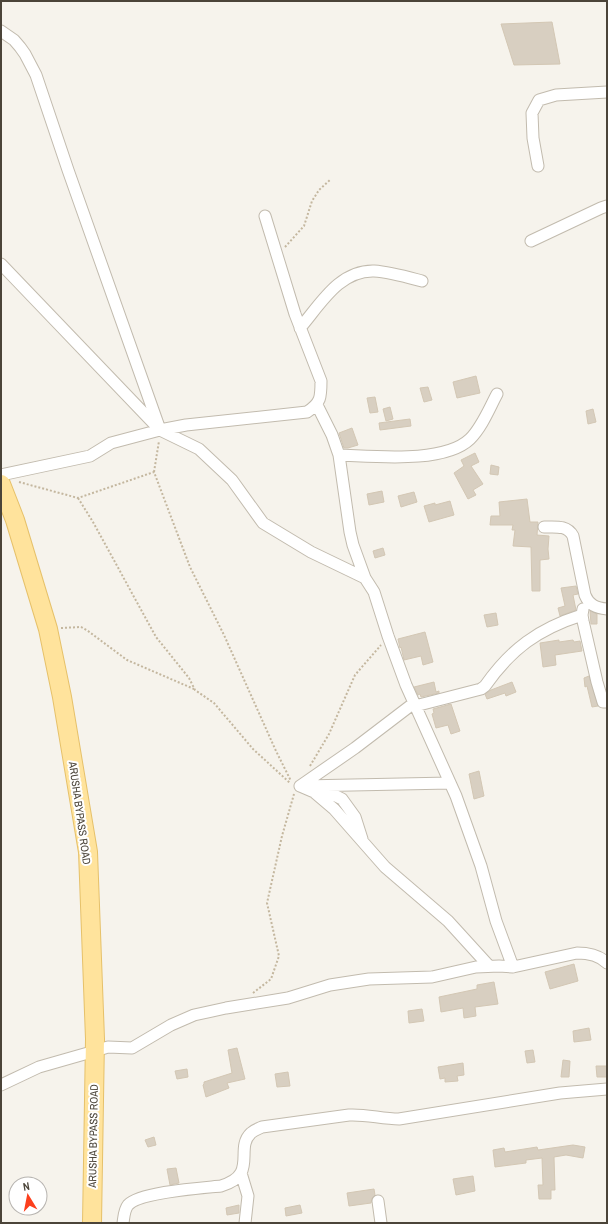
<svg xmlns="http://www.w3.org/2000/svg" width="608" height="1224" font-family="'Archivo Narrow',sans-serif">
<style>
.building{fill:#d8cfc1;stroke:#d3c7b4}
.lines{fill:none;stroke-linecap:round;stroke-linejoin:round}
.minor-casing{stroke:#c2bbae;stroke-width:13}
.primary-casing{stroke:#e6c16a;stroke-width:20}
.path{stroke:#c4b79f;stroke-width:2;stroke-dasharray:2 2;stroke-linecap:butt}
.minor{stroke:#fff;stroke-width:11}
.primary{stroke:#ffe39c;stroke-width:18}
.labels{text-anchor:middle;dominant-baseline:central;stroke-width:4;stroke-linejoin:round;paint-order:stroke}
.street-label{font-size:11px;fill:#4b4439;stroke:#fff}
</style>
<rect width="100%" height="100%" fill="#f6f3ec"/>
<!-- building -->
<path class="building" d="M552 22 560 64 514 65 501 24Z
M476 376 480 393 457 398 453 382Z
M428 387 432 400 424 402 420 388Z
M375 397 378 412 370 413 367 398Z
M390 407 393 419 386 421 383 409Z
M593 409 596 422 588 424 586 411Z
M410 419 411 426 380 430 379 423Z
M352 428 358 445 348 448H344L339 433Z
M475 453 479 462 471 466 483 484 473 490 476 495 468 499 454 473 464 466 461 460Z
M491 465 499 467 498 475 490 474Z
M382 491 384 502 369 505 367 494Z
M414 492 417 502 401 507 398 496Z
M527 499 530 522H538L537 535 549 536 548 549 549 559 540 560V591H532L531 547 513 546 515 530H512L513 525H490L491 516H500L499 502Z
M450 501 454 515 429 522 424 506 435 503V505Z
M383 548 385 555 375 558 373 551Z
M576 586 578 594 573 595 576 610 560 616 558 608 565 606 561 588Z
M590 611 597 614V624H591Z
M496 613 498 625 487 627 484 615Z
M425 632 433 662 423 665 421 656 404 660 401 647 400 648 398 639Z
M559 640V642L573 640 574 642 580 641 582 651 555 655 556 665 543 667 540 643Z
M589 676 598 706 592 707 587 686 585 687 584 678Z
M434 682 436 692 439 691V693L421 697 420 694 418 695 414 687Z
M512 682 516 692 506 696 505 693 487 699 485 694 491 690Z
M451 704 460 731 451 734 448 725 436 728 432 714 434 713 433 709Z
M479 771 484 796 474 799 469 774Z
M574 964 578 981 550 989 545 972Z
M494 982 498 1004 475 1007 476 1016 464 1018 463 1008 441 1012 439 997 477 989V985Z
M422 1009 424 1021 409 1023 408 1011Z
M589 1028 591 1040 574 1042 573 1031Z
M237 1048 245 1079 227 1083 229 1088 206 1097 203 1085 204 1084V1082L232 1073 228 1050Z
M533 1050 535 1062 527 1063 525 1051Z
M563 1060 570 1061 569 1077H561Z
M463 1063 464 1075 457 1076 458 1081 445 1082V1078L440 1079 438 1067Z
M596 1066H607V1077H597Z
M187 1069 188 1077 177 1079 175 1071Z
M288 1072 290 1086 277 1087 275 1074Z
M154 1137 156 1145 148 1147 145 1140Z
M573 1145 585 1147 583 1158 566 1155 554 1157 555 1190H551V1199H539L538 1185H543L542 1158 526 1160V1163L495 1167 493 1150 504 1148 505 1152 537 1147 538 1150Z
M176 1168 179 1183 170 1185 167 1169Z
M473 1176 475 1191 456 1195 453 1179Z
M374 1189 375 1195 372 1198 371 1203 349 1206 347 1193Z
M239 1205V1213L227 1215 226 1208Z
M300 1205 302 1213 286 1216 285 1208Z"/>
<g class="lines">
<defs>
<path id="minor" d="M1 31 14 40 20 47 25 54 36 75 68 170 158 424
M538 166 533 138 532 113 539 100 556 95 607 92
M531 241 601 208 607 206
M1 264 160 430 199 449 232 480 263 523 311 552 365 578
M300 328C320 305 339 270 374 271 390 272 407 277 422 281
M317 405 332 435 339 455 350 532 353 545 365 578 374 592 388 636 406 685 456 796 481 866 496 921 513 967
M339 455C373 456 444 464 470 439 482 427 489 409 497 394
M1 475 90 456 111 443 160 430 186 425 307 412C321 403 321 397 321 381L295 314 265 216
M544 527C556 527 567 525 573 536L585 595C589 605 596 608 607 609
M583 609 582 615 583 621 597 682 603 702H607
M415 706 481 689 485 686C511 649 538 629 582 615
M300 786 314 792 334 809 385 867 448 921 489 966
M300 786 355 748 414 703
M303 786 450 783
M317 788H320L342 799 355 817 362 839
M1 1085 39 1067 95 1051 108 1047 132 1048 171 1025 194 1015 226 1008 288 998 330 985 369 979 432 977 476 967 499 966 513 967 577 953C588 953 599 955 607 963
M241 1173 248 1196 245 1223
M378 1201 381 1223
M123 1223C124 1217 124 1210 128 1205 140 1192 202 1188 221 1186 259 1175 234 1149 251 1133 254 1130 258 1129 262 1127L349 1115C366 1114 382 1119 399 1119L560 1093 607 1089"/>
<path id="primary" d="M1 484 15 520 48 629 62 697 88 852 95 1039 92 1223"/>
</defs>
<!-- minor casing -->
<use href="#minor" class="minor-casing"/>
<!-- primary casing -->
<use href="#primary" class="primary-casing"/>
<!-- path -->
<path class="path" d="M285 247 304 226 312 201 319 190 331 179
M154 472 159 441
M19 482 78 498 154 472 190 567 224 635 276 751 291 781
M78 498 93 522 156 637 189 678 195 690 214 703 253 749 290 783
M61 628 81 627 88 631 127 660 194 689
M310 766 329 734 355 675 381 645
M253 993 271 979 279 956 267 903 282 836 294 794"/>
<!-- minor -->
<use href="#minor" class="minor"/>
<!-- primary -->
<use href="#primary" class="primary"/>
</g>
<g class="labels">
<!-- street labels -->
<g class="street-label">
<text transform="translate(80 813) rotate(82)">ARUSHA BYPASS ROAD</text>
<text transform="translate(93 1136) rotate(-89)">ARUSHA BYPASS ROAD</text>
</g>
</g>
<!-- border -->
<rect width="608" height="1224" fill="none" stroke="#4b4439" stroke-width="4"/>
<!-- north arrow -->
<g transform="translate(28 1196) rotate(350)"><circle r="19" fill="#ffffff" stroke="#b7b4b0"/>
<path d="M0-3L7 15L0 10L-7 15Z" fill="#fc3f1d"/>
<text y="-6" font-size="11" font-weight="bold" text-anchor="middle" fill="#4b4439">N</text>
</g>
</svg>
